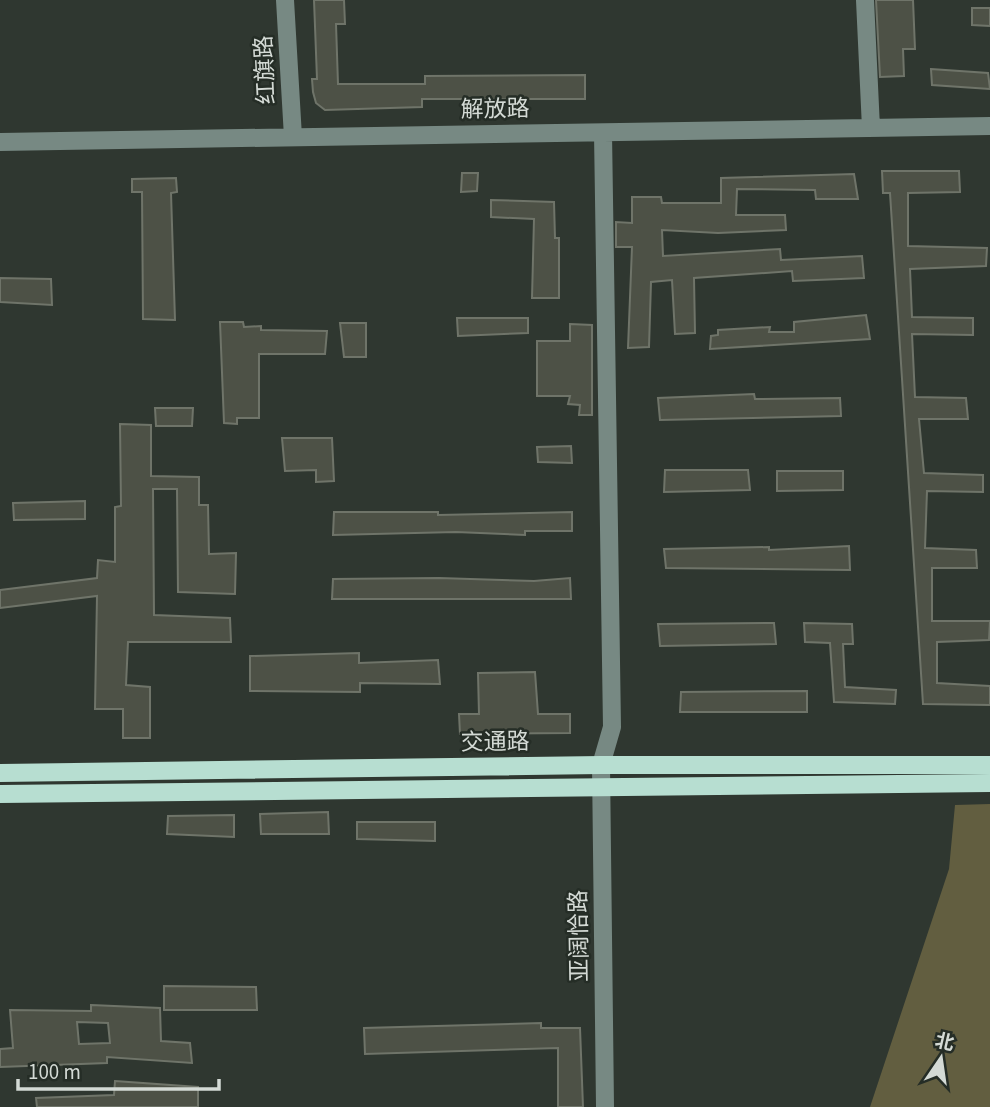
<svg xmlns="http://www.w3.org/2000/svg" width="990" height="1107" font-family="'Source Sans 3','Noto Sans SC',sans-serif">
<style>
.green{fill:#625e40}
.building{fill:#4d5146;stroke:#6f7469;stroke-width:2;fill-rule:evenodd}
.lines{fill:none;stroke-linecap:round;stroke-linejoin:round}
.minor{stroke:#778983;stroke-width:18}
.major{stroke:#b7ded1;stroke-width:18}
.labels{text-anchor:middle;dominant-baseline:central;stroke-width:5;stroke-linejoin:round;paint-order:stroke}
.street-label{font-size:23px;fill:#d4dad5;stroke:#252d26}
</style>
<rect width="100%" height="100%" fill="#2f3730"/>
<!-- green -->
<path class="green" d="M990 804V1107H870L949 869 955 805Z"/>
<!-- building -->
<path class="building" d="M314 0H344L345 24H336L338 84H425V76L585 75V99H422V107L325 110 316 103 313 92 312 79H317Z
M876 0H913L915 49H903L904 76 880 77Z
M972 8H990V26L972 25Z
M931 69 988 73 990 89 932 85Z
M882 171H959L960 192 908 193V246L987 248 986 266 910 269 912 317 973 318V335L912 334 915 397 966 398 968 419H919L924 473 983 475V492L927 491 925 548 976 550 977 568H932V621H990L989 640 937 642V683L990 686V705L923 704 890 193H883Z
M462 173H478L477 191 461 192Z
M854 174 858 199H816L815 190 737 189 736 215H785L786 230 718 233 662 230 663 256 780 249 781 260 862 256 864 278 793 281 792 271 694 278 695 333 675 334 672 280 651 282 649 347 628 348 632 247H616V222L632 223V197H661L662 203H721V178Z
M176 178 177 192 171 193 175 320 143 319 142 192H132V179Z
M491 200 554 202 555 238H559V298H532L534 219 491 217Z
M0 278 51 279 52 305 0 302Z
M866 315 870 339 710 349 711 336 718 335V330L770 327 769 332H794V322Z
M457 318H528V333L458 336Z
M220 322H243L244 327 261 326V330L327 331 325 354H259V418H237V424L224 423Z
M340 323H366V357H344Z
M570 324 592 325V415H579L580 405 568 404 570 396H537V341H570Z
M754 394 755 399 840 398 841 416 660 420 658 398Z
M155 408H193L192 426H156Z
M120 424 151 425V476L199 477V505H208L209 554 236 553 235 594 178 592 177 489H153L154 615 230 618 231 642H128L126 685 150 687V738H123V709H95L97 596 0 608V590L97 578 98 560 115 562V507L121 506Z
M282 438H332L334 481 316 482V470L285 471Z
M571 446 572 463 538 462 537 447Z
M665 470H748L750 490 664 492Z
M777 471H843V490L777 491Z
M85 501V519L14 520 13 503Z
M334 512H438V515L572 512V531H525V535L456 532 333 535Z
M849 546 850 570 666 568 664 549 769 547V550Z
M439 578 534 581 570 578 571 599H332L333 579Z
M774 623 776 644 660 646 658 624Z
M804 623 852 624 853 644H843L845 687 896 690 895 704 834 702 830 643 805 642Z
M359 653V663L438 660 440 684 360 683V692L250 691V656Z
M535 672 538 714H570V733L460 734 459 714H479L478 673Z
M807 691V712H680L681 692Z
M328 812 329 834H261L260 814Z
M234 815V837L167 834 168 816Z
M357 822H435V841L357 839Z
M164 986 256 987 257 1010H164Z
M91 1005 160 1008 161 1041 190 1043 192 1063 107 1057V1063L0 1067V1049L13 1048 10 1010 91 1011ZM77 1022 108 1023 110 1043 79 1044Z
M541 1023V1028H580L583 1107H558V1048L365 1054 364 1028Z
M115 1081 198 1087V1107H37L36 1098 114 1095Z"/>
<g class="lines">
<!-- minor -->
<path class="minor" d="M285 0 293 137
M865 0 871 128
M603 133 612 727 601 765 605 1107
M0 142 990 126"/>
<!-- major -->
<path class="major" d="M0 773 601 765H990
M0 794 990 783"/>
</g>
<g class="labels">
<!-- street labels -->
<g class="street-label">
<text transform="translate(265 70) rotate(-93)">红旗路</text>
<text transform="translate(495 109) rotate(-1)">解放路</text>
<text transform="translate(495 742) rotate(-1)">交通路</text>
<text transform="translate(579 936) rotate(-91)">亚阔恰路</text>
</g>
</g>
<!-- north arrow -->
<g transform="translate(941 1058) rotate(13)" stroke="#252d26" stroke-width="5" paint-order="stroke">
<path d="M0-5L12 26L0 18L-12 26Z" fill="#d4dad5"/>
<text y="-10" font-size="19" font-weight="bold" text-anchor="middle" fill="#d4dad5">北</text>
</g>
<!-- scale -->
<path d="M18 1079v10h201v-10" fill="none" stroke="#d4dad5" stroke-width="3.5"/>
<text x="28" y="1079" font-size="21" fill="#d4dad5" stroke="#252d26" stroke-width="5" paint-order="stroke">100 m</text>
</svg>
